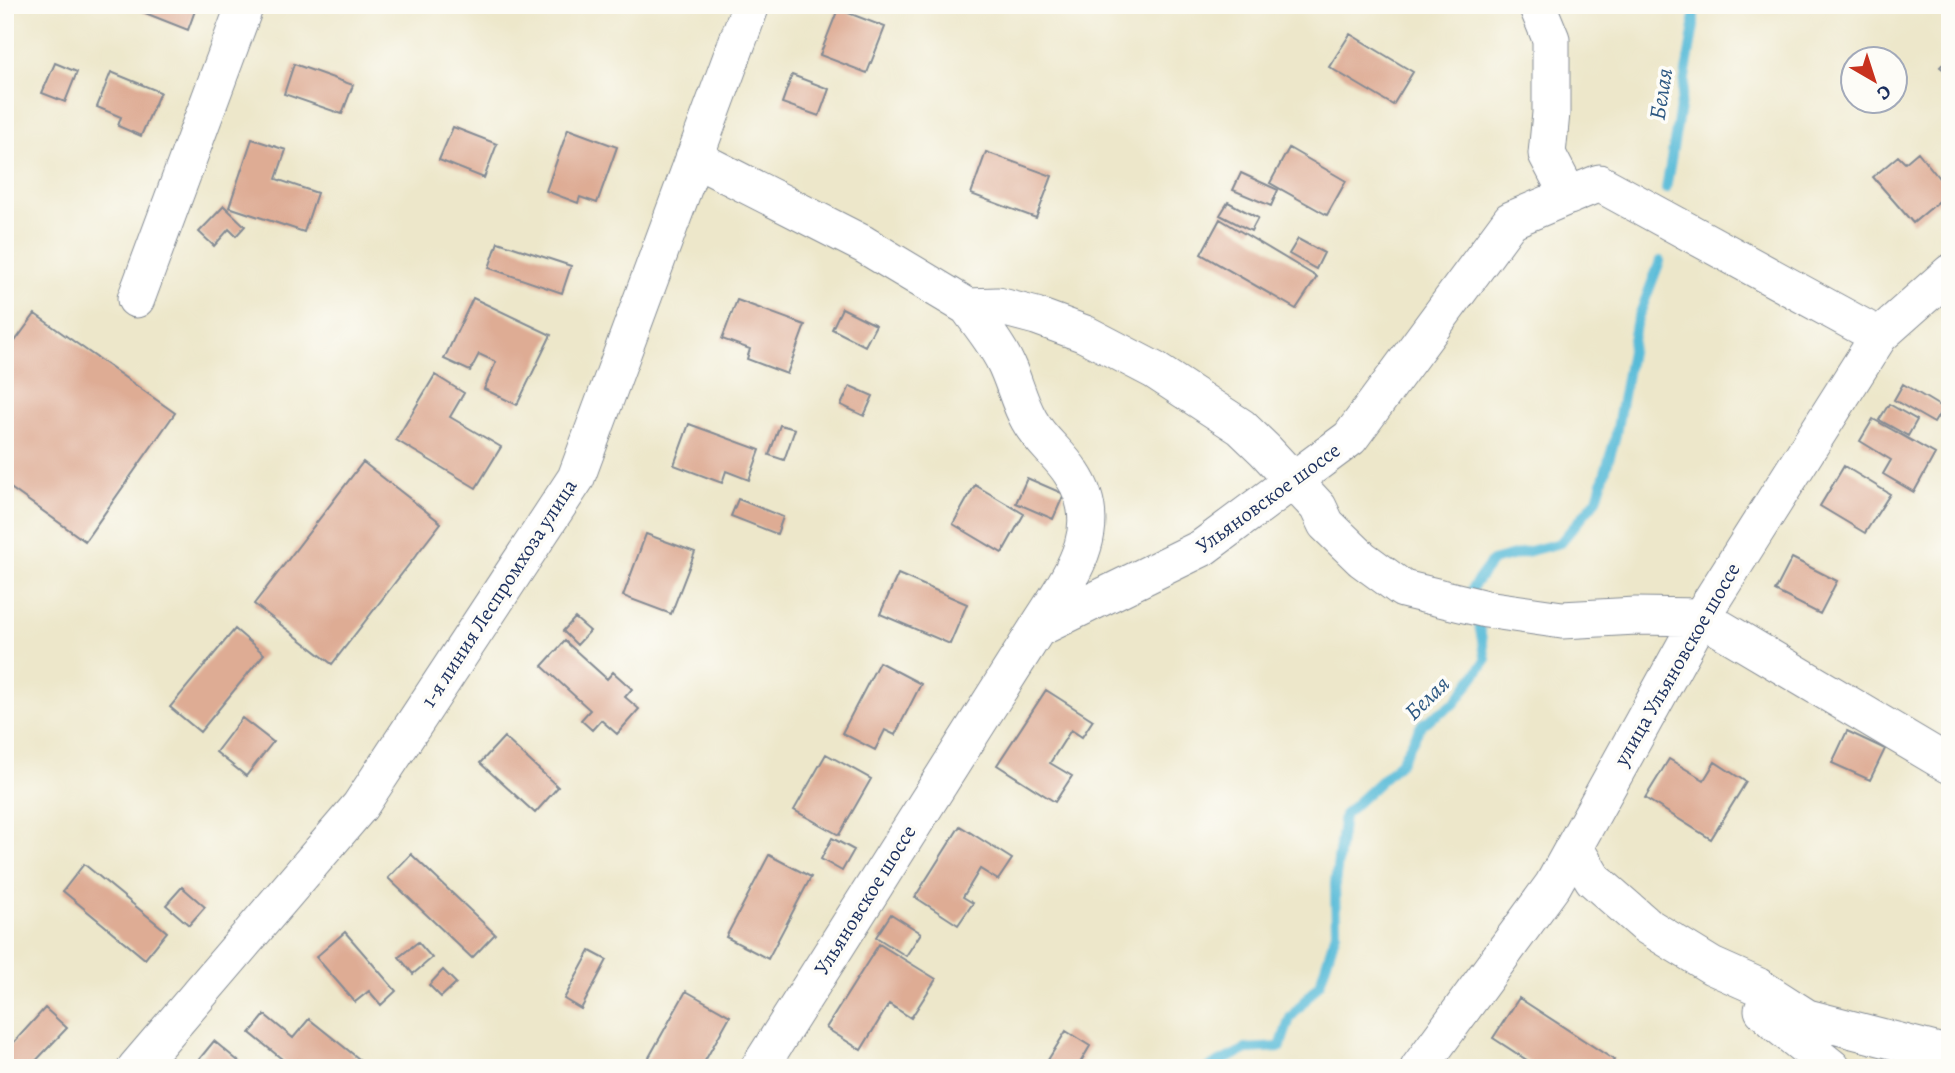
<svg xmlns="http://www.w3.org/2000/svg" width="1955" height="1073" font-family="Alegreya,serif">
<style>
.lines{fill:none;stroke-linecap:round;stroke-linejoin:round}
.stream{stroke:#59bbd8;stroke-width:10}
.building{fill:#deac94}
.minor-casing{stroke:#848b94;stroke-width:39}
.minor{stroke:#fff;stroke-width:37}
.labels{text-anchor:middle;dominant-baseline:central;stroke-width:7;stroke-linejoin:round;paint-order:stroke}
.street-label{font-size:21px;fill:#1b2f5e;stroke:#fdfcf7}
.water-label{font-size:23px;font-style:italic;fill:#2e5983;stroke:#fdfcf7}
</style>
<rect width="100%" height="100%" fill="#fdfcf7"/>
<filter id="ink" filterUnits="userSpaceOnUse"><feTurbulence type="fractalNoise" baseFrequency=".0143" numOctaves="2"/><feDisplacementMap in="SourceGraphic" scale="14" xChannelSelector="R" yChannelSelector="G"/><feConvolveMatrix kernelMatrix="1 2 1 2 8 2 1 2 1" color-interpolation-filters="sRGB"/></filter>
<filter id="wash" filterUnits="userSpaceOnUse"><feTurbulence type="fractalNoise" baseFrequency=".00686" numOctaves="4" result="noise"/><feDisplacementMap in="SourceGraphic" scale="28" xChannelSelector="R" yChannelSelector="G"/><feGaussianBlur stdDeviation="1.57" result="paint"/><feColorMatrix in="noise" values="0 0 0 0 0 0 0 0 0 0 0 0 0 0 0 0 0 1.4 0 .05"/><feComposite in="paint" operator="in"/></filter>
<g filter="url(#wash)">
<rect width="100%" height="100%" fill="#ede7ca"/>
<g class="lines">
<!-- stream -->
<path class="stream" d="M1666 189 1694 26V5
M1474 599 1472 588 1492 561 1560 543 1597 499 1615 439 1636 324 1660 261
M1208 1068 1246 1049 1280 1047 1290 1018 1320 983 1336 932 1335 884 1344 815 1401 762 1422 724 1455 703 1486 660 1477 614"/>
</g>
<g id="blocks">
<!-- building -->
<path class="building" d="M125 5H197L188 30Z
M838 9 885 27 867 73 820 55Z
M1350 34 1413 72 1393 105 1329 67Z
M1950 56V75L1940 67Z
M55 63 77 72 65 102 42 93Z
M294 64 353 85 342 114 284 94Z
M111 72 160 92 141 136 118 126 121 117 97 107Z
M792 75 829 89 819 116 782 103Z
M453 127 497 144 484 178 439 160Z
M568 129 617 147 597 203 580 197 578 203 546 191Z
M252 139 286 150 276 179 317 193 304 232 229 207Z
M1289 148 1346 181 1327 215 1270 183Z
M986 152 1052 176 1036 218 971 194Z
M1918 152 1950 192 1913 223 1873 177 1898 156 1905 163Z
M1241 173 1278 190 1271 206 1233 190Z
M1228 202 1258 218 1251 231 1220 215Z
M224 206 245 226 236 236 229 229 214 246 199 232Z
M1220 219 1317 277 1296 309 1201 254Z
M1298 239 1324 253 1316 269 1289 254Z
M498 242 571 266 562 293 489 268Z
M473 298 551 335 517 405 484 389 496 362 479 354 470 371 444 359Z
M737 300 805 325 787 374 747 359 750 349 722 339Z
M842 308 876 325 865 346 832 329Z
M35 314 175 413 85 541 5 484V355Z
M435 375 464 393 450 417 501 447 476 488 396 440Z
M1903 384 1943 408 1934 423 1894 400Z
M850 386 873 396 864 416 841 405Z
M1889 404 1917 420 1908 436 1879 420Z
M1873 419 1935 454 1914 492 1883 474 1891 460 1860 441Z
M689 424 760 450 749 480 726 471 722 483 674 465Z
M780 425 795 429 784 460 769 455Z
M363 462 441 523 332 664 254 604Z
M1844 466 1890 494 1865 533 1820 506Z
M1027 478 1064 494 1053 519 1016 503Z
M975 485 1024 514 1002 553 953 524Z
M738 499 783 517 777 534 731 516Z
M646 534 695 552 671 614 623 596Z
M1792 558 1837 581 1820 614 1775 591Z
M898 574 967 604 950 644 880 614Z
M575 618 590 631 577 645 563 631Z
M235 629 264 654 200 732 170 707Z
M565 641 607 679 613 672 632 689 625 697 639 709 617 734 601 720 592 730 581 720 590 710 542 666Z
M879 662 921 684 895 735 885 730 875 750 842 733Z
M1046 690 1093 720 1082 737 1071 730 1050 763 1072 776 1055 802 997 765Z
M242 718 273 742 246 776 216 752Z
M1847 731 1885 749 1870 780 1832 763Z
M504 737 558 787 535 813 480 763Z
M826 754 871 779 839 835 794 810Z
M1669 759 1704 780 1715 762 1746 782 1711 839 1645 798Z
M960 826 1012 859 998 880 980 869 963 897 973 903 958 925 915 897Z
M832 838 854 850 842 871 821 859Z
M411 854 495 934 472 958 388 878Z
M769 855 811 877 768 959 726 937Z
M84 864 167 932 145 959 63 891Z
M182 887 205 907 189 925 166 905Z
M891 914 921 933 906 956 876 937Z
M345 932 396 991 381 1005 369 991 355 1002 316 957Z
M418 942 432 958 413 974 399 957Z
M879 944 936 979 911 1018 889 1004 861 1050 826 1028Z
M590 951 607 960 581 1009 564 999Z
M443 970 456 983 441 997 429 985Z
M686 991 730 1016 701 1068H643Z
M1519 998 1614 1060 1608 1068H1566L1561 1065 1559 1068H1539L1493 1038Z
M45 1008 67 1028 29 1068H5V1052Z
M265 1015 293 1038 309 1019 359 1059 352 1068H293L250 1033Z
M1066 1031 1090 1046 1077 1068H1043Z
M214 1041 243 1065 240 1068H192Z"/>
</g>
</g>
<g filter="url(#ink)">
<use href="#blocks" fill-opacity="0" stroke="#848b94" stroke-width="2"/>
<g class="lines">
<defs>
<path id="minor" d="M1537 5 1551 39V113L1547 154 1569 196
M694 158 863 244 968 307 998 306 1036 316 1085 334 1154 370 1241 427 1265 450 1318 507 1326 524 1362 559 1403 589 1486 609 1562 620 1636 616 1701 617 1950 765
M136 299 245 5
M968 307C980 324 995 342 1004 360 1014 379 1018 401 1029 420 1041 442 1060 454 1072 474 1110 530 1067 581 1037 629
M1574 847 1593 879 1647 926 1712 966 1757 986 1807 1018 1950 1055
M1763 1010 1781 1027 1832 1068
M136 1068 360 806 576 478 751 5
M759 1068 1037 629 1202 548 1350 438 1511 220 1599 183 1879 336
M1419 1068 1553 885 1701 617 1879 336 1950 273"/>
</defs>
<!-- minor casing -->
<use href="#minor" class="minor-casing"/>
<!-- minor -->
<use href="#minor" class="minor"/>
</g>
</g>
<g class="labels">
<!-- street labels -->
<g class="street-label">
<text transform="translate(1268 498) rotate(-36)">Ульяновское шоссе</text>
<text transform="translate(499 593) rotate(-57)">1-я линия Леспромхоза улица</text>
<text transform="translate(1677 664) rotate(-60)">улица Ульяновское шоссе</text>
<text transform="translate(865 900) rotate(-58)">Ульяновское шоссе</text>
</g>
<!-- water labels -->
<g class="water-label">
<text transform="translate(1661 94) rotate(-81)">Белая</text>
<text transform="translate(1427 698) rotate(-44)">Белая</text>
</g>
</g>
<!-- margin -->
<rect width="1955" height="1073" fill="none" stroke="#fdfcf7" stroke-width="28"/>
<!-- north arrow -->
<g transform="translate(1874 80) rotate(141)"><circle r="33" fill="#fdfcf7" stroke="#a3aaba" stroke-width="2"/>
<path d="M0-5L12 26L0 18L-12 26Z" fill="#c8321e"/>
<text y="-10" font-size="19" font-weight="bold" text-anchor="middle" fill="#1b2f5e">С</text>
</g>
</svg>
